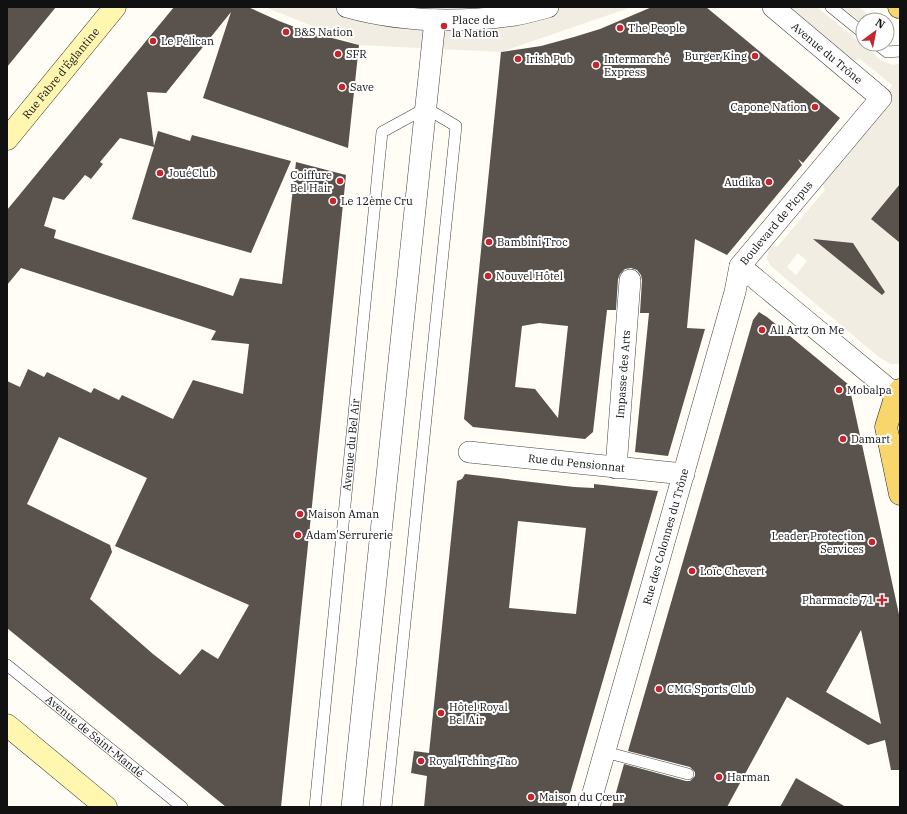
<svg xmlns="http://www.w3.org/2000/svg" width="907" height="814" font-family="'IBM Plex Serif',serif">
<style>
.plaza{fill:#f1ede2;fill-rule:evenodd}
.building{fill:#5a524d;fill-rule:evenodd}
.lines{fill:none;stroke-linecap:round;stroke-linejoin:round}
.lane-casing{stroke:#444;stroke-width:12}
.street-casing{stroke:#444;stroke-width:22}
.secondary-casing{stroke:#333;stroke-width:23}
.primary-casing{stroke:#222;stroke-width:23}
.lane{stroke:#fff;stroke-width:11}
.street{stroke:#fff;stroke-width:21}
.secondary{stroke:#fff6b0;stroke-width:22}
.primary{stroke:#f9d66b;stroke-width:22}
.poi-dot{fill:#c4262e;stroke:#fff;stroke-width:1.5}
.labels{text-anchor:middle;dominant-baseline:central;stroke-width:4;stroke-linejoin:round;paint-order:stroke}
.poi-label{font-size:11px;fill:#111;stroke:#fff;text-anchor:start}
.street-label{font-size:11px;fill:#111;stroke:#fff}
</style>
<rect width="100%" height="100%" fill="#fffdf5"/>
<!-- plaza -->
<path class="plaza" d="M265 7H632L501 52 359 45Z
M788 7H817L882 61 893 65 900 63V184L871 219 900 244V364H891L880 358 772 267 767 260 768 249 770 245 777 247 825 190 822 182 889 92 892 85 860 59 853 61ZM798 253 807 261 796 275 787 267Z
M842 7H859L875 20H863V24Z"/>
<!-- building -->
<path class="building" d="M7 7H56L7 67Z
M174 7H248L279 21 305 31 359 45 348 148 203 98 231 12 166 93 147 92 154 146 158 131 190 141 192 135 291 161 251 253 132 219 154 147 120 138 100 162 103 164 91 179 85 175 64 200 53 197 44 226 56 230 54 238 233 296 240 278 282 284 296 162 346 175 281 807H226L7 628V381L20 387 28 369 44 377 47 372 91 393 94 388 119 400 122 395 173 419 193 380 243 394 249 344 211 340 216 331 21 268 7 285V210ZM59 437 147 478 115 546 249 605 218 659 202 649 180 675 153 654 90 599 112 552 110 545 27 504Z
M652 7H706L840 118 803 163 798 159 802 165 727 255 695 239 687 328 705 329 668 456 635 452 649 313H640L642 280 641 275 637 270 631 268 625 269 620 274 618 279 616 310H607L593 432 585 439 473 427 464 419 501 52 541 46 574 37 600 29ZM539 323 568 326 558 418 535 389 515 387 522 326Z
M900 184V243L871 219Z
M813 239 853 243 885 292 882 295Z
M759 312 767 317 849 385 900 619V770H891L885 740 868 745 787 697 727 807H612L624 764 686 781H690L695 776V772L690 767 628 751 753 320ZM861 630 881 724 826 692Z
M465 474 574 487 594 488V484L658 491 566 807H424L427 776 411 773 414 751 429 753 457 481 462 479ZM518 521 586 528 576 614 509 608Z
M796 778 846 807H780Z"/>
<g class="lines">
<defs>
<g id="lane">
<path d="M831 7 863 33"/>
<path d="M877 44 887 52 900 51"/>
<path id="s1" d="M7 665 182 807"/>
<path d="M605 752 688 774"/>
<path id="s2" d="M315 807 382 132 426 108 456 126 386 807"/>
</g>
<g id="street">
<path d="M347 7C401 22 460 23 515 15 526 13 537 10 548 7"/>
<path d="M740 266 896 395 900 396"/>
<path id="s3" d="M469 452 684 474"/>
<path id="s4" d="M616 468 630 280"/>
<path d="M352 807 435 20"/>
<path id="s5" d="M589 807 735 292 740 266 881 98 773 7"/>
</g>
<g id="secondary">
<path id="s6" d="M7 139 115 7"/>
<path d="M7 725 106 807"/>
</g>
<path id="primary" d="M899 7H900
M900 390 896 395 886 427 900 494"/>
</defs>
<!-- lane casing -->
<use href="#lane" class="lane-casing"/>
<!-- street casing -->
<use href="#street" class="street-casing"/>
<!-- secondary casing -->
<use href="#secondary" class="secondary-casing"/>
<!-- primary casing -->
<use href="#primary" class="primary-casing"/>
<!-- lane -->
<use href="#lane" class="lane"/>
<!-- street -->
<use href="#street" class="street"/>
<!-- secondary -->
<use href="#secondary" class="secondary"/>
<!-- primary -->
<use href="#primary" class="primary"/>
</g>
<!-- markers -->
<g class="poi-dot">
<circle cx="444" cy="26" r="4"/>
<circle cx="620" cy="28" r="4"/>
<circle cx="286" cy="32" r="4"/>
<circle cx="153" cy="41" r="4"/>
<circle cx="338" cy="54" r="4"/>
<circle cx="755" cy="56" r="4"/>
<circle cx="518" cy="59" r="4"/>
<circle cx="596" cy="65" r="4"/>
<circle cx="342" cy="87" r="4"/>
<circle cx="815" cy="107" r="4"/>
<circle cx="160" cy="173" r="4"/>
<circle cx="340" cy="181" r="4"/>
<circle cx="769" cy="182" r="4"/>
<circle cx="333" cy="201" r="4"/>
<circle cx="489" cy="242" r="4"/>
<circle cx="488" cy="276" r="4"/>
<circle cx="762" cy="330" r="4"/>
<circle cx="839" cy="390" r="4"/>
<circle cx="843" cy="439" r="4"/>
<circle cx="300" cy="514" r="4"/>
<circle cx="298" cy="535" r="4"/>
<circle cx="872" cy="542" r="4"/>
<circle cx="692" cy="571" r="4"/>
<path d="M880 594h4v4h4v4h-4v4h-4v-4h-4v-4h4z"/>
<circle cx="659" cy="689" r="4"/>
<circle cx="441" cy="713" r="4"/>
<circle cx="421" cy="761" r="4"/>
<circle cx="719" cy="777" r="4"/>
<circle cx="531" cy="797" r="4"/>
</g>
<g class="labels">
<!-- poi labels -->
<g class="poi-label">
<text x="452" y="20">Place de<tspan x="452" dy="13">la Nation</tspan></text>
<text x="628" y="28">The People</text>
<text x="294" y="32">B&amp;S Nation</text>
<text x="161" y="41">Le Pélican</text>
<text x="346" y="54">SFR</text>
<text x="747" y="56" text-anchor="end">Burger King</text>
<text x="526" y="59">Irish Pub</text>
<text x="604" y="59">Intermarché<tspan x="604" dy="13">Express</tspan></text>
<text x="350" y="87">Save</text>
<text x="807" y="107" text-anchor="end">Capone Nation</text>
<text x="168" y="173">JouéClub</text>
<text x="332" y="175" text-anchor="end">Coiffure<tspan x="332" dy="13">Bel Hair</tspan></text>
<text x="761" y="182" text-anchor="end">Audika</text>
<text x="341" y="201">Le 12ème Cru</text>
<text x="497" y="242">Bambini Troc</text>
<text x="496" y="276">Nouvel Hôtel</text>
<text x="770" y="330">All Artz On Me</text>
<text x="847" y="390">Mobalpa</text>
<text x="851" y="439">Damart</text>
<text x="308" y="514">Maison Aman</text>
<text x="306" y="535">Adam'Serrurerie</text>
<text x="864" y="536" text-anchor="end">Leader Protection<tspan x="864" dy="13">Services</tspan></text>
<text x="700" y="571">Loïc Chevert</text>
<text x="874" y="600" text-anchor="end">Pharmacie 71</text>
<text x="667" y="689">CMG Sports Club</text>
<text x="449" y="707">Hôtel Royal<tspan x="449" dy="13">Bel Air</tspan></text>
<text x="429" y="761">Royal Tching Tao</text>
<text x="727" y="777">Harman</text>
<text x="539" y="797">Maison du Cœur</text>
</g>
<!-- street labels -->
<g class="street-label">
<text transform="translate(827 53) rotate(40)">Avenue du Trône</text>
<text stroke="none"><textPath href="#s6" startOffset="85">Rue Fabre d'Églantine</textPath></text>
<text stroke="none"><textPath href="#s5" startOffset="618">Boulevard de Picpus</textPath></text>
<text stroke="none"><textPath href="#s4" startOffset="94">Impasse des Arts</textPath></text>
<text stroke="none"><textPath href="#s2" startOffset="364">Avenue du Bel Air</textPath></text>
<text stroke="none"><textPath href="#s3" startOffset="108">Rue du Pensionnat</textPath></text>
<text stroke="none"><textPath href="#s5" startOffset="281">Rue des Colonnes du Trône</textPath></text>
<text stroke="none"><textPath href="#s1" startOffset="113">Avenue de Saint-Mandé</textPath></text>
</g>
</g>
<!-- border -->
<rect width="907" height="814" fill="none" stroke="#111111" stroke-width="16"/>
<!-- north arrow -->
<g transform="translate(875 32) rotate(32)"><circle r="19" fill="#ffffff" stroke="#a0a0a0"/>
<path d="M0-3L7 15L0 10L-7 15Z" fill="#c4262e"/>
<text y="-6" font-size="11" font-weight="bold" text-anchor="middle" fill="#111111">N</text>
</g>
</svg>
